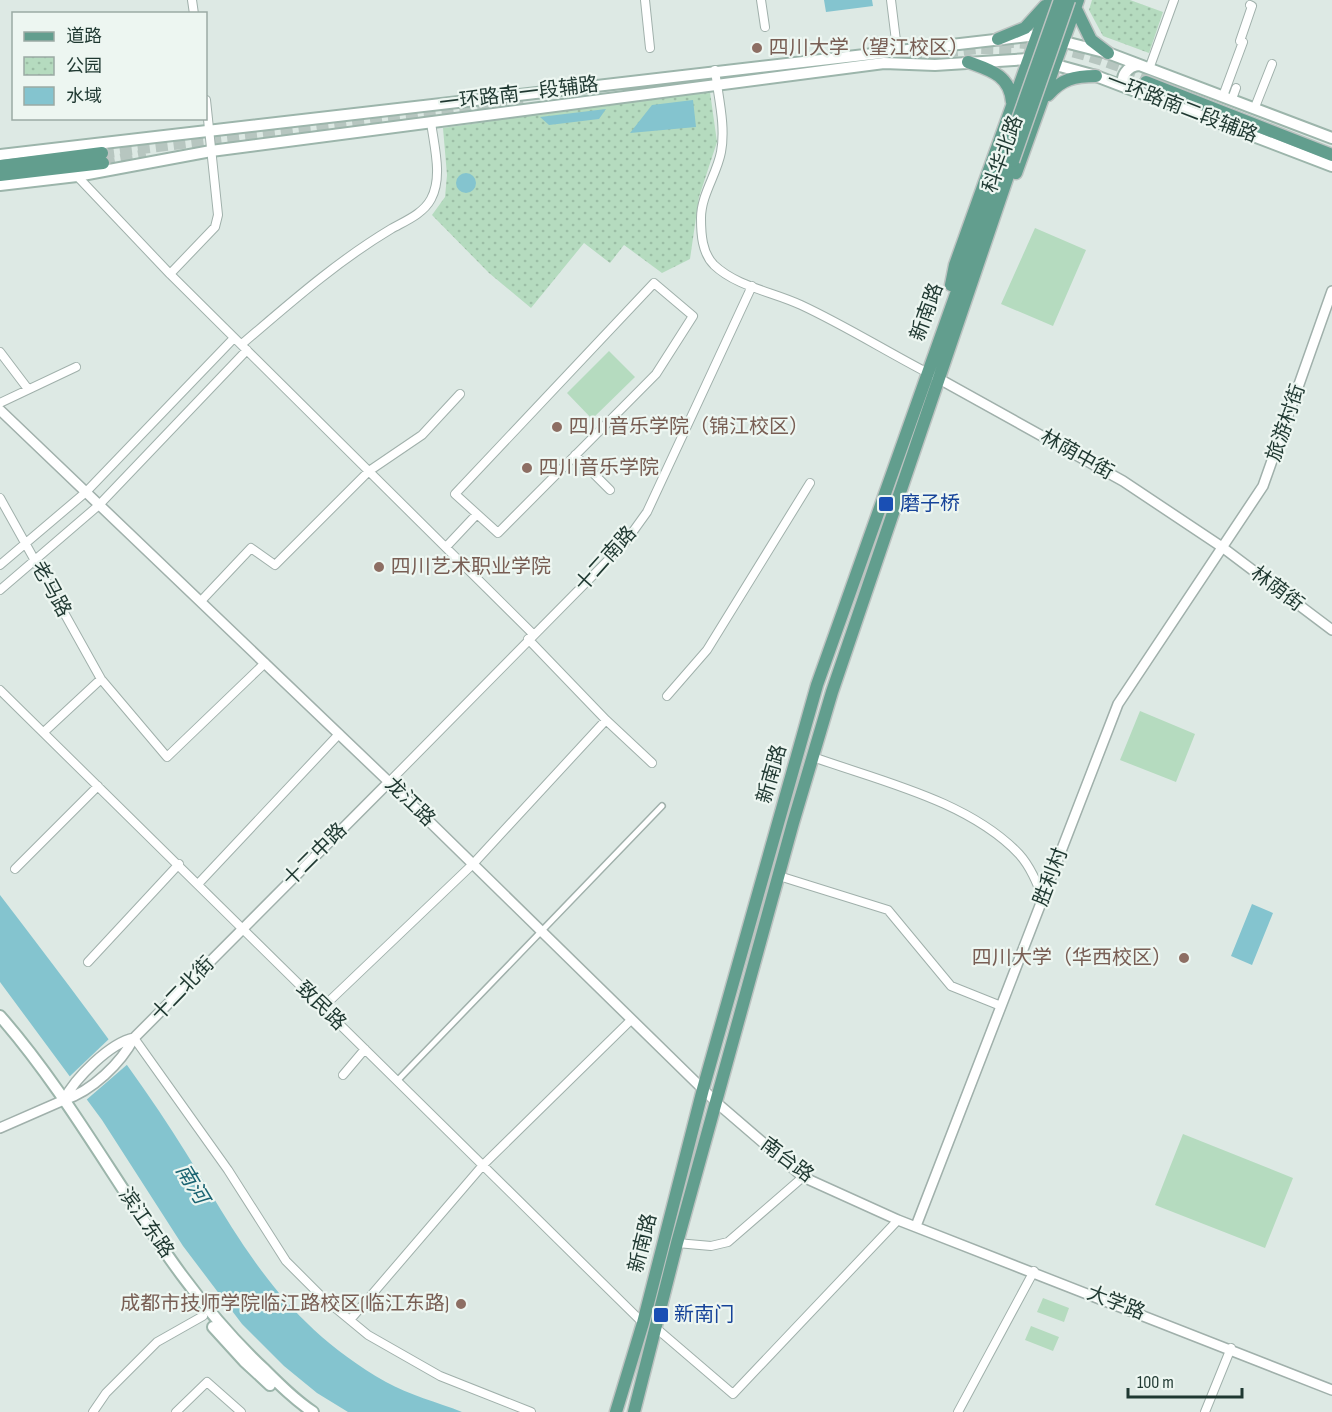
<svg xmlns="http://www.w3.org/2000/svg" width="1332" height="1412" font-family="'Sofia Sans Condensed','Noto Sans SC',sans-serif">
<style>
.park{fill:url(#park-dots)}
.pitch{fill:#b5dbbf}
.water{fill:#84c4cf}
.pier{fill:#dde9e4}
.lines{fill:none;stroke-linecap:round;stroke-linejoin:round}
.primary-tunnel{stroke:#b7c6c0;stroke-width:12;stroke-dasharray:12 6;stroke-linecap:butt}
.pedestrian-casing{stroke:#a0b0ab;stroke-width:8}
.minor-casing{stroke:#a0b0ab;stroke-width:10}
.tertiary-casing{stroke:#a0b0ab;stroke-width:12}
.secondary-casing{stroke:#9cb5ab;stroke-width:14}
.primary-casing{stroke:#bcc3c1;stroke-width:15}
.pedestrian{stroke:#fff;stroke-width:5}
.minor{stroke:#fff;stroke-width:8}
.tertiary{stroke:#fff;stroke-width:9}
.secondary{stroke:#fff;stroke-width:10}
.primary{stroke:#629e8e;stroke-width:12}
.primary-bridge-casing{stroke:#bcc3c1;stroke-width:15;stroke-linecap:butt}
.primary-bridge{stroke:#629e8e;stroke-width:12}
.education-dot{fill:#8d6e63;stroke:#edf6f1;stroke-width:2}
.transit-dot{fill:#1a4fb4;stroke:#edf6f1;stroke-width:2}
.labels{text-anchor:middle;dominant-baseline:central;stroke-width:4.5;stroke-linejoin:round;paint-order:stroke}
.education-label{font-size:20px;fill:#785e54;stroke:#edf6f1;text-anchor:start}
.street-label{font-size:20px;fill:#1f3831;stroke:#edf6f1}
.transit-label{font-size:20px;fill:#164399;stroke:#edf6f1;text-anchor:start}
.water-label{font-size:21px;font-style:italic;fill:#1b6472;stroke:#edf6f1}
</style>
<defs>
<pattern id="park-dots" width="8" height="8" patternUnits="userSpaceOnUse" patternTransform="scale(1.5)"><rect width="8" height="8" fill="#b5dbbf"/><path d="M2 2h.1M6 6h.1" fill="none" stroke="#9bbda5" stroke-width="1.8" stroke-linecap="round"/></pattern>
</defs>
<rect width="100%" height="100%" fill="#dde9e4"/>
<!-- park -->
<path class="park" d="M1092 0H1130L1163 12 1149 53 1103 36 1089 10Z
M710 92 717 142 699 197 690 259 662 273 624 245 610 263 584 243 531 308 489 273 432 215 445 197 447 175 443 128 634 100Z"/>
<!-- pitch -->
<path class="pitch" d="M1035 228 1086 250 1053 326 1001 304Z
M609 351 635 377 592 419 567 393Z
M1140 711 1195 734 1176 782 1120 760Z
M1183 1134 1293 1178 1265 1248 1155 1205Z
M1043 1298 1069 1308 1064 1322 1037 1312Z
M1031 1326 1059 1337 1053 1351 1025 1340Z"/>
<!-- water -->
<path class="water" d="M824 0H872L873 6 826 12Z
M693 100 696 127 630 133 652 105Z
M606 109 599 119 549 125 540 117Z
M456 183a10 10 0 1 1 20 0a10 10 0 1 1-20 0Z
M0 895C54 966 109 1037 159 1111 232 1219 265 1313 386 1382 409 1395 437 1402 462 1412H348L317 1393 284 1366 242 1324 183 1246 102 1120 0 982Z
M1252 904 1273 913 1252 965 1231 956Z"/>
<!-- pier -->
<path class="pier" d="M111 1037 129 1063 85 1101 68 1078Z"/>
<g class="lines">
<!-- primary-tunnel -->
<path class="primary-tunnel" d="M1002 42C1053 41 1102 59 1149 77
M874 60 977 48 1012 49
M102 153 523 100
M103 163 146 155"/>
<defs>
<path id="pedestrian" d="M397 1081 662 806"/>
<path id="minor" d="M192 0 194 14
M645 0 650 48
M761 0 765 27
M891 0 897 49
M1149 69 1174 0
M715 70C718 96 726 126 721 152 717 174 701 195 701 218 701 234 702 253 714 265 737 287 774 292 801 305 844 325 884 350 926 372
M1223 96 1243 42 1240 41 1252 6 1250 5
M1232 99 1236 88
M1255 107 1272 64
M77 176 170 274 533 634
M170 274 215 227 218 215 206 100
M654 283 693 316 656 374 498 533 455 494Z
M242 344C290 303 336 262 391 229 405 221 423 214 431 199 443 177 434 146 431 122
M0 352 28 389
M0 403 76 367
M575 455 610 490
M0 498 101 679 167 757 265 663
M446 547 477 514
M0 565 86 492 234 338
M0 590 99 505 247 350
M201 601 251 548 275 565 369 471 422 435 460 394
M528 639 606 720 652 763
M0 690 643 1323
M667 696 707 650 810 483
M45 731 101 679
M813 757C880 781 969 801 1019 854 1030 866 1037 883 1043 898
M389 782 624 544 647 512 752 286
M15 869 98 786
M779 876 888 910 951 986 1001 1006
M199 883 339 734
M88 962 179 864
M323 1007 473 864 606 720
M134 1038 228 1170 286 1261 322 1297 368 1335 440 1376 531 1412
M343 1075 365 1049
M677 1243 711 1246 728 1242 803 1177
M350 1320 483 1165 631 1020
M656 1328 733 1394 898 1220
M93 1412 106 1393 157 1342 203 1316
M176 1412 207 1382 241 1412
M958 1412 1034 1271
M1205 1412 1231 1348"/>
<path id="tertiary" d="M934 376 1123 481 1222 547 1332 630
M0 410 389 782 717 1103 803 1177 898 1220 1332 1390
M64 1100C92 1091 121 1063 134 1038
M0 1128 64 1100C75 1078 110 1043 134 1038L389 782
M916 1226 1118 704 1263 486 1332 291"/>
<path id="secondary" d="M1125 87C1119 76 1128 66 1139 65
M0 155 1037 35 1108 53 1332 138
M0 185 77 176 211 151 884 63 935 65 1029 59 1056 65 1096 76 1332 166
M0 1016C97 1127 156 1269 265 1370 280 1385 295 1400 313 1412
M213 1327 244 1361 270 1385"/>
<path id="primary" d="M1075 7 1091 40 1108 53
M998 39 1025 28 1045 6
M968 62C990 70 1010 75 1012 102
M1146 82 1332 155
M1048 95C1062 79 1074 76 1096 76
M0 166 102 153
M1016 173 1078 0
M0 175 103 163
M951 285 955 265 1050 0
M616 1412 643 1323 703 1089 817 685 1004 159
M634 1412 677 1243 793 823 832 692 1013 161"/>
</defs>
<!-- pedestrian casing -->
<use href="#pedestrian" class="pedestrian-casing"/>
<!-- minor casing -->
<use href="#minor" class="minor-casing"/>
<!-- tertiary casing -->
<use href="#tertiary" class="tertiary-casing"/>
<!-- secondary casing -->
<use href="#secondary" class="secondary-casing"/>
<!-- primary casing -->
<use href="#primary" class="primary-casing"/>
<!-- pedestrian -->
<use href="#pedestrian" class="pedestrian"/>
<!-- minor -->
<use href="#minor" class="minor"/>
<!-- tertiary -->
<use href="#tertiary" class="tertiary"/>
<!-- secondary -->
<use href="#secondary" class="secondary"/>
<!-- primary -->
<use href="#primary" class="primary"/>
<defs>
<path id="primary-bridge" d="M1004 159 1060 0
M1013 161 1069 0"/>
</defs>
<!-- primary-bridge casing -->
<use href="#primary-bridge" class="primary-bridge-casing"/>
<!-- primary-bridge -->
<use href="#primary-bridge" class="primary-bridge"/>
</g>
<!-- markers -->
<g class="education-dot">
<circle cx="757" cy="48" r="6"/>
<circle cx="557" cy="427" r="6"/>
<circle cx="527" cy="468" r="6"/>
<circle cx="379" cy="567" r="6"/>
<circle cx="1184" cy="958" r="6"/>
<circle cx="461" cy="1304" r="6"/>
</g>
<g class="transit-dot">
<rect x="878" y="496" width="16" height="16" rx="3"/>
<rect x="653" y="1307" width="16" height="16" rx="3"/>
</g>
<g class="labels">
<!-- education labels -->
<g class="education-label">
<text x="769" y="48">四川大学（望江校区）</text>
<text x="569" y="427">四川音乐学院（锦江校区）</text>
<text x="539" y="468">四川音乐学院</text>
<text x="391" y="567">四川艺术职业学院</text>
<text x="1172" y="958" text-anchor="end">四川大学（华西校区）</text>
<text x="449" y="1304" text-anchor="end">成都市技师学院临江路校区(临江东路)</text>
</g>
<!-- street labels -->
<g class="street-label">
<text transform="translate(519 94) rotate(-7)">一环路南一段辅路</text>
<text transform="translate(1182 108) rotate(21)">一环路南二段辅路</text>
<text transform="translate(1003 154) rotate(-70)">科华北路</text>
<text transform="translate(927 312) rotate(-70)">新南路</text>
<text transform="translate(1286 423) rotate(-71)">旅游村街</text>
<text transform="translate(1077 455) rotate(29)">林荫中街</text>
<text transform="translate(606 559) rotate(-48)">十二南路</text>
<text transform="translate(51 589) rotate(61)">老马路</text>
<text transform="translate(1277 589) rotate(37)">林荫街</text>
<text transform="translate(772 774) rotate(-74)">新南路</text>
<text transform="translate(410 802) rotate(44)">龙江路</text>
<text transform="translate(315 855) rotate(-45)">十二中路</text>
<text transform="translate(1051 877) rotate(-69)">胜利村</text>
<text transform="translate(183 989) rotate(-46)">十二北街</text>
<text transform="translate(321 1006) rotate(44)">致民路</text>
<text transform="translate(787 1160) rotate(37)">南台路</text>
<text transform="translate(146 1223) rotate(55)">滨江东路</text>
<text transform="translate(643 1243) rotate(-76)">新南路</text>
<text transform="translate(1116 1303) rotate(21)">大学路</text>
</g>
<!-- transit labels -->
<g class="transit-label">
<text x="900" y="504">磨子桥</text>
<text x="674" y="1315">新南门</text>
</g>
<!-- water labels -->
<g class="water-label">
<text transform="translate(192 1184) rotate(59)">南河</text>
</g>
</g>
<!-- legend -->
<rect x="12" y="12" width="195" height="108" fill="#edf6f1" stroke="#9baaa4" stroke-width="1.5"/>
<rect x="24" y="32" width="30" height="9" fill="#629e8e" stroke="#9baaa4" stroke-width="1.5"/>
<text x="66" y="42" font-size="18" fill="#1f3831">道路</text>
<rect x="24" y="57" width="30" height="18" fill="url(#park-dots)" stroke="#9baaa4" stroke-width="1.5"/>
<text x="66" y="72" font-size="18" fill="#1f3831">公园</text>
<rect x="24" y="87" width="30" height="18" fill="#84c4cf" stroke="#9baaa4" stroke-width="1.5"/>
<text x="66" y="102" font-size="18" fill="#1f3831">水域</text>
<!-- scale -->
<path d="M1128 1388v9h114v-9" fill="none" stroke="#1f3831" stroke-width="3"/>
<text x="1137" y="1388" font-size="18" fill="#1f3831" stroke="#edf6f1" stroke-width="4.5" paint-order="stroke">100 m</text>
</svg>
